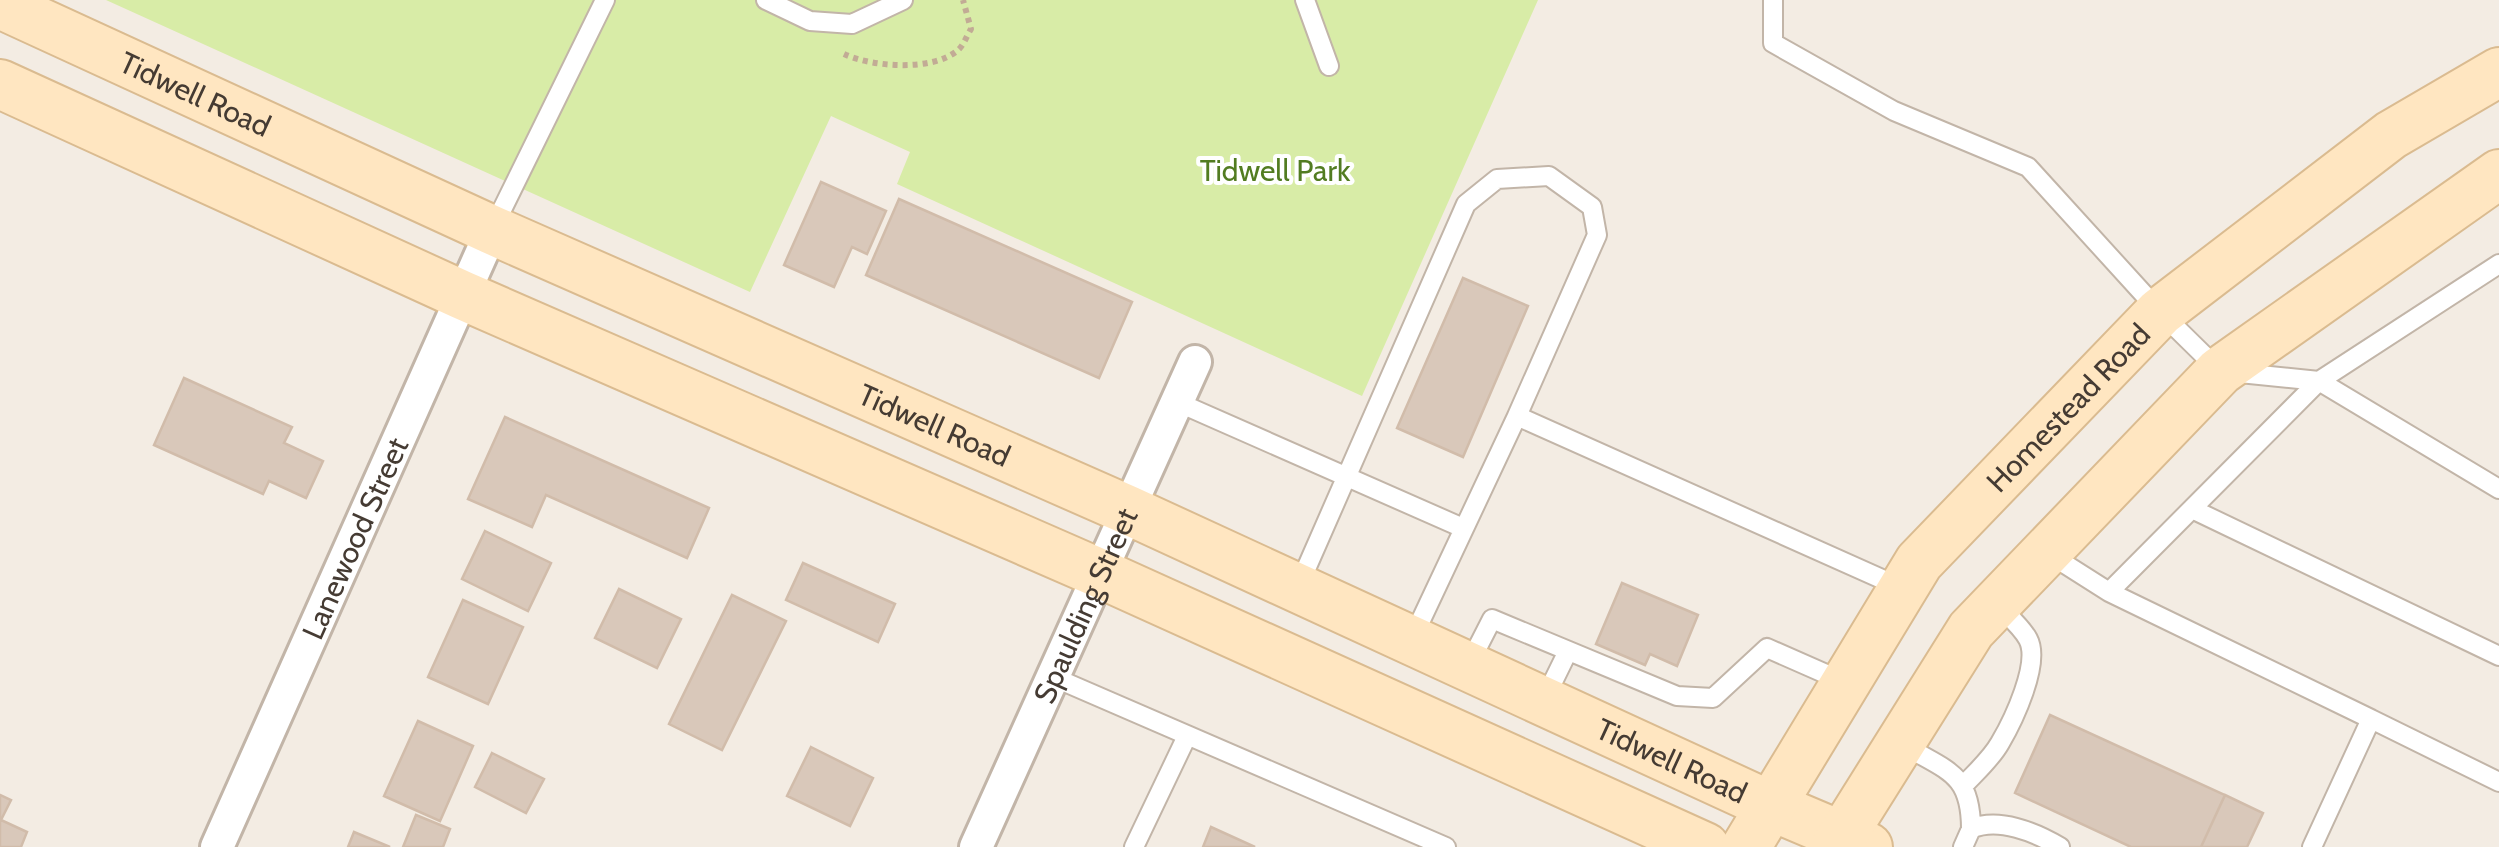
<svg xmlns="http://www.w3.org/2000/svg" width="2499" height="847" font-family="Cabin,sans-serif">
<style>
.green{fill:#d8eca7}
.building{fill:#d9c8ba;stroke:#d1bcaa;stroke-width:2.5}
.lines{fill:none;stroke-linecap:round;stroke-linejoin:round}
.lane-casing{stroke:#c2b5a8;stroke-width:22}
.street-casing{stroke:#c2b5a8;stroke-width:38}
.secondary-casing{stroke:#dabb90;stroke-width:52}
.path{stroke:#c2ab95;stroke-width:6;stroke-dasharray:5 5;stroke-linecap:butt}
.lane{stroke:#fff;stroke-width:18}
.street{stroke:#fff;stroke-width:32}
.secondary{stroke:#ffe6c1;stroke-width:48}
.labels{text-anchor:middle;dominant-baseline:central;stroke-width:8;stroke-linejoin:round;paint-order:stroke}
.street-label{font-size:30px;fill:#453b33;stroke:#fff}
.park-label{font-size:30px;fill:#527c21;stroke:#fff}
</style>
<rect width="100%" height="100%" fill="#f3ece3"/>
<!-- green -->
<path class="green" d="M106 0H1538L1362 396 897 184 910 152 831 116 750 292Z"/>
<!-- building -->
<path class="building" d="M821 182 886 211 867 254 852 247 834 287 784 265Z
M899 199 1132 302 1099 378 866 275Z
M1463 278 1528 306 1463 457 1397 428Z
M184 378 292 427 284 443 323 461 306 498 269 481 263 494 154 445Z
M505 417 709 508 687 558 546 495 532 527 468 499Z
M485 531 551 563 528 611 462 579Z
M803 563 895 604 878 642 786 600Z
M1622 583 1698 615 1677 666 1650 654 1645 665 1596 644Z
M619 589 681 619 657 668 595 638Z
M732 595 786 621 722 750 669 724Z
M463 600 523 627 488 704 428 677Z
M2050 715 2225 795 2201 847H2131L2015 793Z
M418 721 473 746 440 821 384 796Z
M811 747 873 778 850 826 787 796Z
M492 753 544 779 526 813 475 787Z
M0 795 11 800 1 820 27 832 21 847H0Z
M2225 795 2263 813 2247 847H2201Z
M416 815 450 829 443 847H403Z
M1211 827 1255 847H1203Z
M354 832 390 847H348Z"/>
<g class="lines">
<defs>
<path id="lane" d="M766 0 810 21 852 24 903 0
M1305 0 1329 66
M1773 0V43L1894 111 2028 167 2160 312 2220 371 2319 381 2499 264
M492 230 605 0
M1177 402 1463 528
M2192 509 2499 656
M2046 552 2109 592 2319 381 2499 489
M1299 585 1466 204 1497 179 1549 176 1592 207 1597 235 1517 416 1902 588
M2109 592 2371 719 2312 847
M1413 637 1517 416
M1468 666 1492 619 1677 696 1713 698 1767 648 1842 681
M1053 677 1446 847
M1544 700 1568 651
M2371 719 2499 782
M1902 744C1946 771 1971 772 1971 829
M1964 785C1976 772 1991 759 2000 743 2013 721 2041 663 2028 639 2021 626 2006 614 1996 603
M1134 847 1187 736
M1963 847 1971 829C1998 817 2035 832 2060 847"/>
<g id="street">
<path id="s1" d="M217 847 492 230"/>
<path id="s2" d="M976 847 1195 362"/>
</g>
<g id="secondary">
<path id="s3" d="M0 4 492 230 1128 510 1771 806 1868 847"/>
<path d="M0 84 462 295 1099 573 1705 847"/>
<path id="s4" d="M1746 847 1919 562 2160 312 2391 135 2499 72"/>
<path d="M1835 847 1971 630 2220 371 2499 174"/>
</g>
</defs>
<!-- lane casing -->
<use href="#lane" class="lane-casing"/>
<!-- street casing -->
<use href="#street" class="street-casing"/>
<!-- secondary casing -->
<use href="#secondary" class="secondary-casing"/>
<!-- path -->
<path class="path" d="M844 54C872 67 933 72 958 50 964 45 967 35 971 29L963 0"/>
<!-- lane -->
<use href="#lane" class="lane"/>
<!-- street -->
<use href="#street" class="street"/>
<!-- secondary -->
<use href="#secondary" class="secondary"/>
</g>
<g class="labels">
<!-- street labels -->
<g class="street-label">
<text stroke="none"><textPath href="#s3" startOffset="215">Tidwell Road</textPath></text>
<text stroke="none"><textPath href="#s4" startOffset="548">Homestead Road</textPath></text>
<text stroke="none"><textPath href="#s3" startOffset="1025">Tidwell Road</textPath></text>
<text stroke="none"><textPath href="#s1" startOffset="338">Lanewood Street</textPath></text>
<text stroke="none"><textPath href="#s2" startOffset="265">Spaulding Street</textPath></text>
<text stroke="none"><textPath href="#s3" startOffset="1835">Tidwell Road</textPath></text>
</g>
<!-- park labels -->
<g class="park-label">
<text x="1275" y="170">Tidwell Park</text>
</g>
</g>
</svg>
